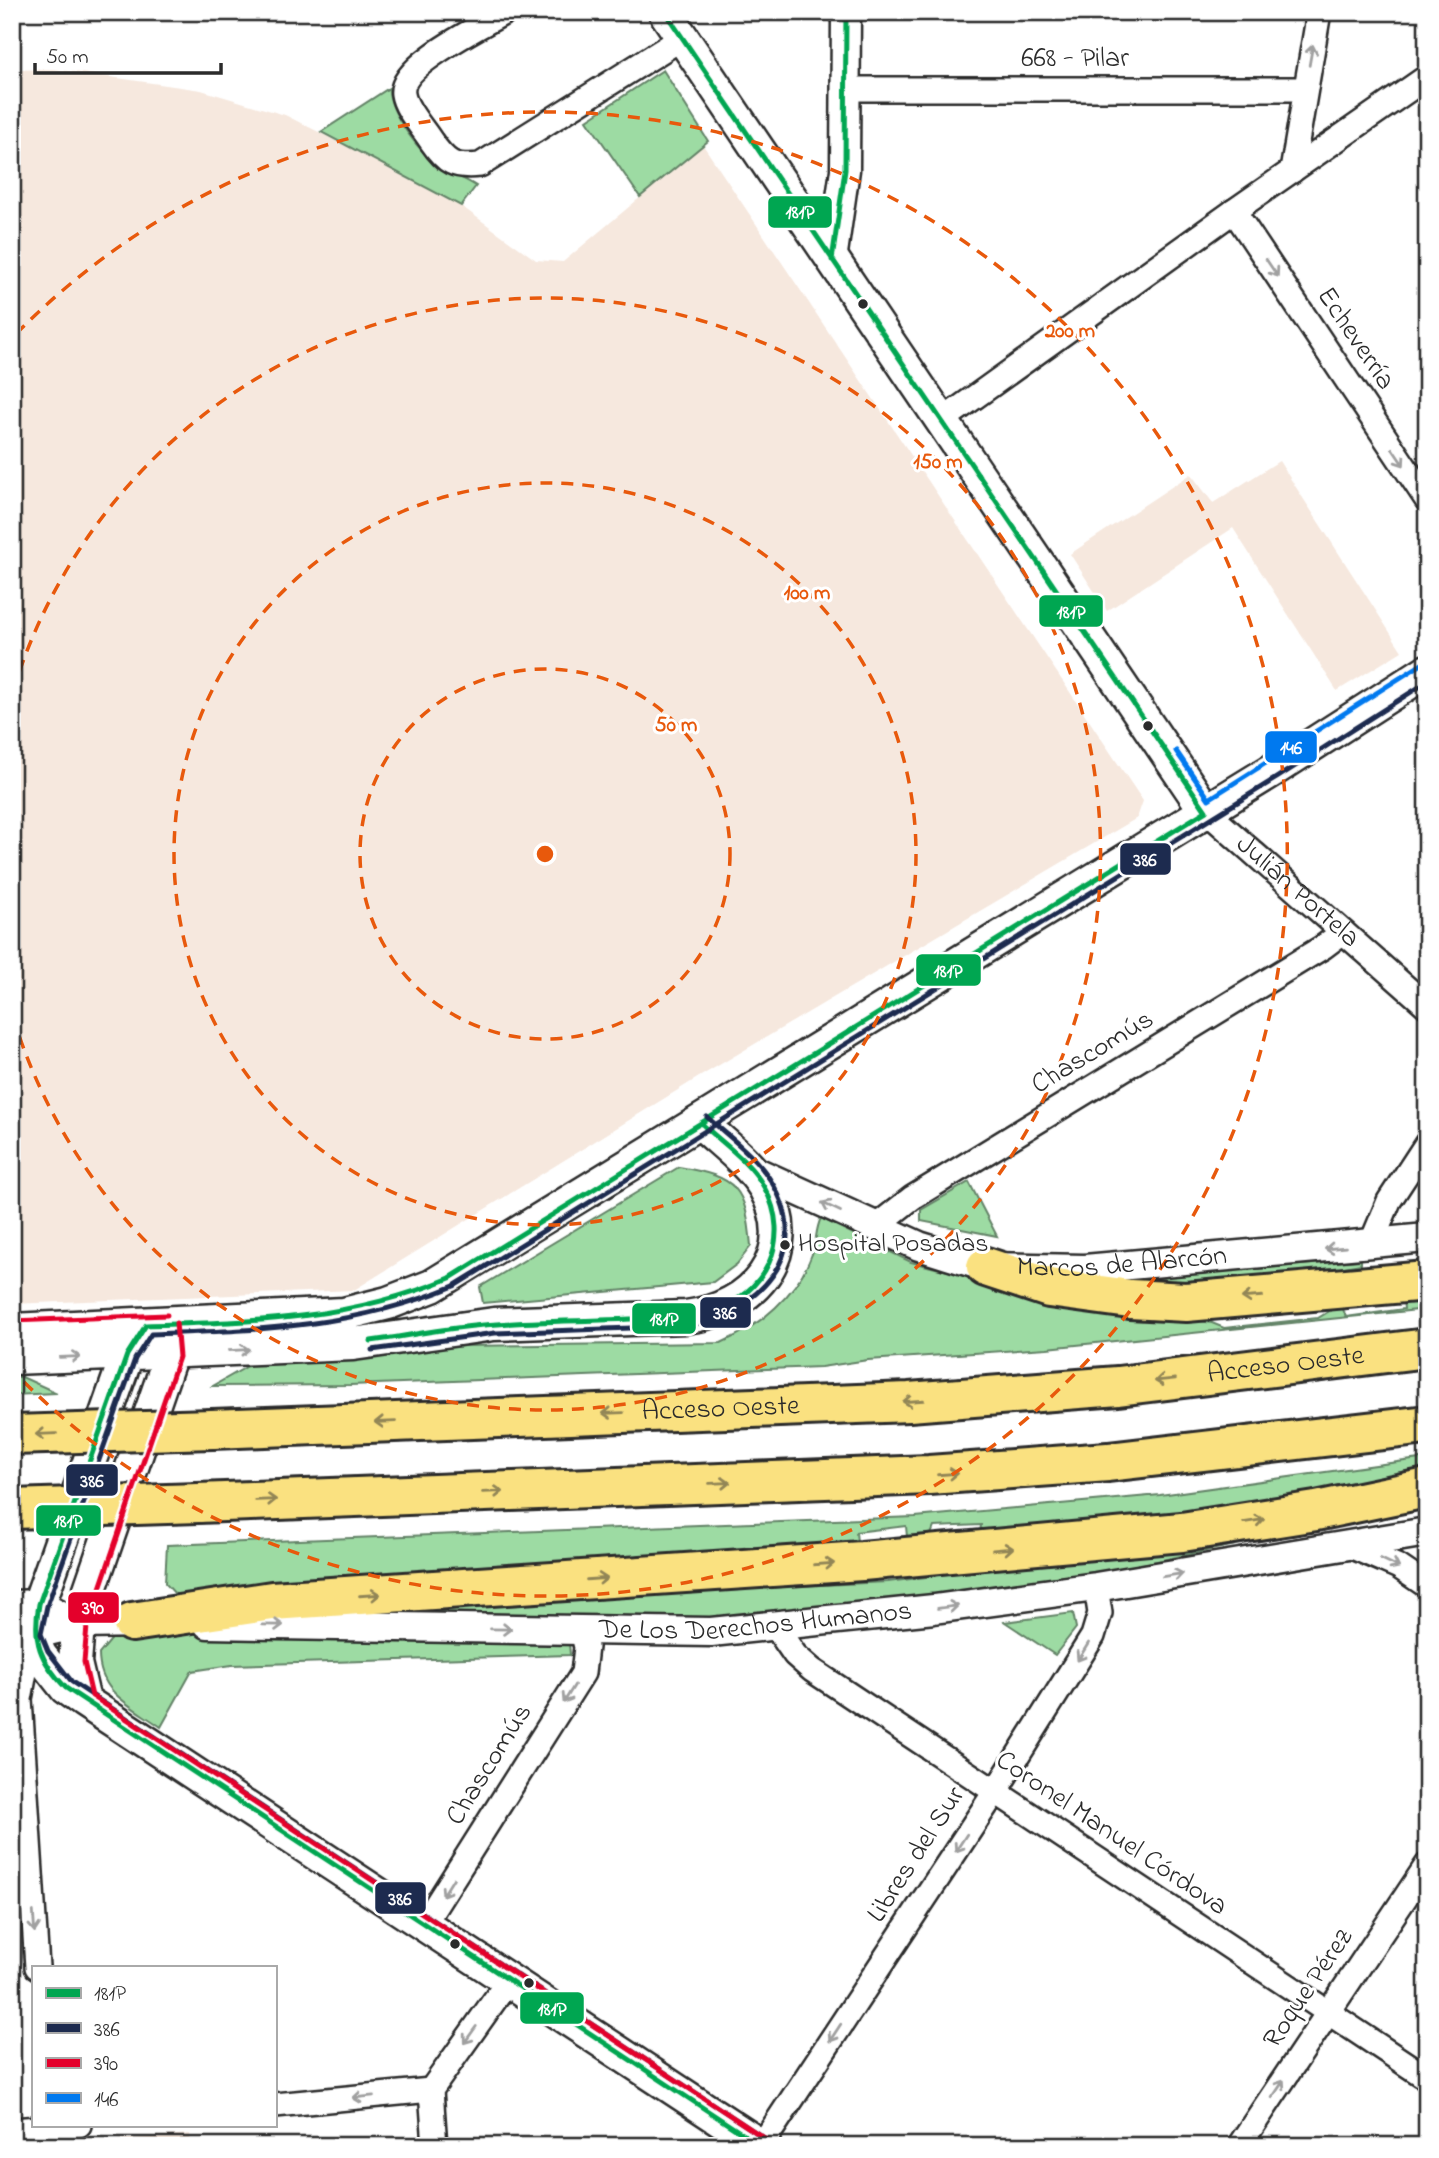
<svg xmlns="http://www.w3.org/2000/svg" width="1439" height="2158" font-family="'Indie Flower',sans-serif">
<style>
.built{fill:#f6e8de}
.green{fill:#9ddba3;stroke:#648367;stroke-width:2}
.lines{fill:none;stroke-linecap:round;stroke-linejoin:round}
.minor-casing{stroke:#2b2b2b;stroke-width:28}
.tertiary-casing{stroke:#2b2b2b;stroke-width:33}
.secondary-casing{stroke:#2b2b2b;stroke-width:37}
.motorway-casing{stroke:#2b2b2b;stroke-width:44}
.minor{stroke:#fff;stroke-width:23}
.tertiary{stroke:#fff;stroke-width:28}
.secondary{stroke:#fff;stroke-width:32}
.motorway{stroke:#fae180;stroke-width:38}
.motorway-bridge-casing{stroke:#2b2b2b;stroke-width:44;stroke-linecap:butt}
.motorway-bridge{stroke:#fae180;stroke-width:38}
.bus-1-casing{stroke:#fff;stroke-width:10}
.bus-2-casing{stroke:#fff;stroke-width:10}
.bus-3-casing{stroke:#fff;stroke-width:10}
.bus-4-casing{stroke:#fff;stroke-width:10}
.bus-1{stroke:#00a651;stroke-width:5}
.bus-2{stroke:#1d2b4f;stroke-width:5}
.bus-3{stroke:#e4002b;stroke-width:5}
.bus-4{stroke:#0079ef;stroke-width:5}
.oneway{stroke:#a0a0a0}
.oneway2{stroke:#928656}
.ring{fill:none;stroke:#e8590c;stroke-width:3.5;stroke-dasharray:12 9}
.bus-dot{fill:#2b2b2b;stroke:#fff;stroke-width:2.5}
.labels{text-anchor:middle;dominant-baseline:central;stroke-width:6;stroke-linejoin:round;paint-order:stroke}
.bus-label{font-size:26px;fill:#2b2b2b;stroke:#fff;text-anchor:start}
.street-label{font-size:28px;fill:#2b2b2b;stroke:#fff}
.centre{fill:#e8590c;stroke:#fff;stroke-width:3.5}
.ring-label{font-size:21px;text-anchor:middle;font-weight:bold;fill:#e8590c;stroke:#fff;stroke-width:6;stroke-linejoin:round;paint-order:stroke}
.line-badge{stroke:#fff;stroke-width:2.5}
.badge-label{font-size:19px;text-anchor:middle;font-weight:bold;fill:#fff}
</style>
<rect width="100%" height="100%" fill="#fff"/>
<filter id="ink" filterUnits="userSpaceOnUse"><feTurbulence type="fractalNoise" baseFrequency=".0143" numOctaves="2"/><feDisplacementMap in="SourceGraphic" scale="14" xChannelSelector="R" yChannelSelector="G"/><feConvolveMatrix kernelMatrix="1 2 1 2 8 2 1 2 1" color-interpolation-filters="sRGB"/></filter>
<g filter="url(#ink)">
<!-- built -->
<path class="built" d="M54 69 201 90 285 115 450 198 536 260 563 262 703 145 1143 801 1137 818 699 1077 354 1290 12 1304V70Z
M1279 461 1402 651 1337 691 1233 528 1107 611 1070 554 1191 474 1213 503Z
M190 2134 191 2146H58L57 2145Z"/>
<!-- green -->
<path class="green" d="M663 70 708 141 640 197 587 120Z
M389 88C388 112 421 155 442 168 453 175 466 179 476 186L461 206 321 132Z
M679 1167C737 1177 746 1187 751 1246L737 1264 713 1282 483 1303 480 1287Z
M969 1182 997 1236 921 1221V1210Z
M821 1218 911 1262 1051 1296 1212 1323 1224 1328 1318 1318 1341 1304 1346 1317 1404 1309 1403 1299 1427 1286V1309L1047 1348 868 1360 821 1367 350 1385 213 1386 255 1362 464 1346 721 1343C760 1326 797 1295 812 1254 817 1242 815 1230 821 1218Z
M1361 1260V1264L1268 1280 1187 1288 1107 1281Z
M12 1377H22L57 1393 12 1395Z
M1427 1458V1479L1342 1497 980 1534 981 1525 934 1527 926 1547 908 1548 906 1526 856 1532 857 1542 204 1598 176 1595 165 1583 167 1545 915 1517 1160 1495Z
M1427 1503V1509L1332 1525 1118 1569 899 1599 701 1619 265 1610 888 1582 1100 1554Z
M1073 1613 1076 1628 1055 1655 1005 1622Z
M165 1633 569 1643 570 1655 232 1665 192 1671 161 1727C132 1706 99 1694 99 1654L115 1635Z"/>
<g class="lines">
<defs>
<g id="minor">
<path d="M505 12C482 26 398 66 403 94 405 109 423 128 431 141 446 163 454 168 480 165L682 38"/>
<path d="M846 89H1304"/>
<path d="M1292 171 1319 12"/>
<path d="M1234 211 1427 500"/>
<path d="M940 422 1234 211 1427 77"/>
<path id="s1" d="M1206 811 1427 1006"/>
<path d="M875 1227 912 1198 1323 947 1343 932"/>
<path d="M1371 1244 1389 1201 1427 1143"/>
<path d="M1350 1546 1399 1567 1427 1586"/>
<path d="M775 1626 795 1655 812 1670 1427 2078"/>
<path d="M32 1635 20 1699 37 1967"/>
<path d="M424 1924 583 1673 586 1647 582 1631"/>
<path d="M275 2105 431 2090"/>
<path d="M12 2130 79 2125"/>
<path d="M435 2146 431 2090 509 1980"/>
<path d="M761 2146 995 1792 1093 1636 1100 1613 1096 1587"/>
<path d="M1239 2146 1427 1865"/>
</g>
<g id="tertiary">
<path d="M832 260 845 170 846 12"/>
<path id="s2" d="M750 1169 919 1246 986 1267 1085 1269 1427 1238"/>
<path d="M12 1605 39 1604 59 1614"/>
<path id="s3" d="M208 1624 711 1632 934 1609 1096 1587 1427 1532"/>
<path d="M12 1635H32L78 1624 150 1623"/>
</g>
<path id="secondary" d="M665 12 1206 811
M146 1325 127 1355 39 1604 32 1635 40 1655 66 1688 84 1701 761 2146
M12 1330 344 1314 388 1303 432 1286 1273 770 1427 671
M12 1358 353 1344 494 1324 686 1317C752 1309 802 1255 765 1188 750 1163 722 1143 701 1123
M84 1701 75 1663 78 1624 171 1354 169 1336"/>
<g id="motorway">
<path d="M986 1267 1049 1288 1130 1299 1186 1302 1427 1281"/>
<path id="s4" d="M212 1429 909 1402 1118 1386 1427 1348"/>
<path d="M198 1503 929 1475 1108 1462 1427 1425"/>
<path d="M132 1622 272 1601 862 1561 1182 1532 1316 1511 1427 1488"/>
</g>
</defs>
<!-- minor casing -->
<use href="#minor" class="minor-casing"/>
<!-- tertiary casing -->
<use href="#tertiary" class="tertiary-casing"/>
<!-- secondary casing -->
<use href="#secondary" class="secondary-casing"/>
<!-- motorway casing -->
<use href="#motorway" class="motorway-casing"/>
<!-- minor -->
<use href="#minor" class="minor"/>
<!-- tertiary -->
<use href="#tertiary" class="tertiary"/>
<!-- secondary -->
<use href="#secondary" class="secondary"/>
<!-- motorway -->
<use href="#motorway" class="motorway"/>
<defs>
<path id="motorway-bridge" d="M12 1435 212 1429
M12 1509 198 1503"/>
</defs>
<!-- motorway-bridge casing -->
<use href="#motorway-bridge" class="motorway-bridge-casing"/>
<!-- motorway-bridge -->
<use href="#motorway-bridge" class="motorway-bridge"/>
<defs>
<path id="bus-1" d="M665 12 1206 811
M832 260 845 170 846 12
M371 1341C413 1335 455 1326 498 1324 542 1321 586 1321 630 1319 657 1318 684 1320 710 1312 765 1295 794 1240 764 1187 750 1161 722 1143 701 1123
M761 2146 66 1688C40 1661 32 1641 39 1604L127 1355 146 1325C254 1322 349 1320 450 1278L1206 811"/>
<path id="bus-2" d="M372 1350 495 1333 687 1326C757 1311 817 1255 771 1181 755 1155 729 1137 707 1117
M766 2139 72 1682 48 1651 41 1634 47 1606 135 1359 151 1334C258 1330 353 1328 454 1286L1278 777 1427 682"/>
<path id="bus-3" d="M12 1321 167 1315
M176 1323 179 1357 87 1626 84 1662 92 1696 766 2139"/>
<path id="bus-4" d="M1176 751 1209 799 1422 664"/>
</defs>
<!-- bus-1 casing -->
<use href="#bus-1" class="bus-1-casing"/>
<!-- bus-2 casing -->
<use href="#bus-2" class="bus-2-casing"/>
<!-- bus-3 casing -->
<use href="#bus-3" class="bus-3-casing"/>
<!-- bus-4 casing -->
<use href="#bus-4" class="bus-4-casing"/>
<!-- bus-1 -->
<use href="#bus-1" class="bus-1"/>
<!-- bus-2 -->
<use href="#bus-2" class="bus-2"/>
<!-- bus-3 -->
<use href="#bus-3" class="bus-3"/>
<!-- bus-4 -->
<use href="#bus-4" class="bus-4"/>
</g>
<!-- one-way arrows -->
<defs><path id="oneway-shaft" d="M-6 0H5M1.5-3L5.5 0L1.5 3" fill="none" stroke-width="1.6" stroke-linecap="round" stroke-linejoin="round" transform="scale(1.75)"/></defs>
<g class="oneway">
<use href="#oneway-shaft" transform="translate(1311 55) rotate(-80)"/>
<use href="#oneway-shaft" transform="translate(1272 268) rotate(56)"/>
<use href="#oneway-shaft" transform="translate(1398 457) rotate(56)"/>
<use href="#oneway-shaft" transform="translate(831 1207) rotate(-155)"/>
<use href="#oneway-shaft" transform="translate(1335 1248) rotate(175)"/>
<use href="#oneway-shaft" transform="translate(239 1350) rotate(-3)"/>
<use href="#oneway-shaft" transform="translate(70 1357) rotate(-2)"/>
<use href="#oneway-shaft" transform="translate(1390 1563) rotate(26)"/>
<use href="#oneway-shaft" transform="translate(1173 1575) rotate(-9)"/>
<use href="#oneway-shaft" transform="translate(948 1607) rotate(-8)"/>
<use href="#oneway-shaft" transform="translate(273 1625) rotate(1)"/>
<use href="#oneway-shaft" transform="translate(501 1629) rotate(1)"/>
<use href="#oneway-shaft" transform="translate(1083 1652) rotate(122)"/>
<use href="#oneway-shaft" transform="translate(569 1694) rotate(122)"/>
<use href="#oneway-shaft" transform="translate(961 1843) rotate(123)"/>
<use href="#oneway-shaft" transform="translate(448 1887) rotate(122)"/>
<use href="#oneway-shaft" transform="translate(34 1922) rotate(86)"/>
<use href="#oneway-shaft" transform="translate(835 2033) rotate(123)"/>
<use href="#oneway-shaft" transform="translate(470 2035) rotate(126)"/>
<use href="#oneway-shaft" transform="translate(1278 2089) rotate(-56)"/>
<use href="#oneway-shaft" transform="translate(363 2097) rotate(174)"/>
</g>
<g class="oneway2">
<use href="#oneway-shaft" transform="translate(1252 1297) rotate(176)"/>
<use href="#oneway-shaft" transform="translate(1165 1380) rotate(174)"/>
<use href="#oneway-shaft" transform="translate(913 1401) rotate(176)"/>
<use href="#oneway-shaft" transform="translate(613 1413) rotate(178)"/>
<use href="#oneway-shaft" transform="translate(385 1422) rotate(178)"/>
<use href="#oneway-shaft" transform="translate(46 1434) rotate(178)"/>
<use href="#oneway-shaft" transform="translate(948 1474) rotate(-4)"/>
<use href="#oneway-shaft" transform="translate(720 1483) rotate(-2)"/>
<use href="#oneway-shaft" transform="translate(493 1492) rotate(-2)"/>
<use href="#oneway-shaft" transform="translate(266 1500) rotate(-2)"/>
<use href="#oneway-shaft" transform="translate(1254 1521) rotate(-9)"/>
<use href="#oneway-shaft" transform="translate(1003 1549) rotate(-5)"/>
<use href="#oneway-shaft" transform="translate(824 1564) rotate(-4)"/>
<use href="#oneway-shaft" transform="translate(597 1579) rotate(-4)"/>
<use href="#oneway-shaft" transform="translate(370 1595) rotate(-4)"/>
</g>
</g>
<!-- distance rings -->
<g class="ring">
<circle cx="545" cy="854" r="185"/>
<circle cx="545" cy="854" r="371"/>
<path d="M13 691A556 556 0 1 1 13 1017"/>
<path d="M16 334A742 742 0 1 1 16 1374"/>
</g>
<!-- markers -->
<g class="bus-dot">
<circle cx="863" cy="304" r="6"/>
<circle cx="1148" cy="726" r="6"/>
<circle cx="785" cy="1245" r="6"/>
<circle cx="455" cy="1944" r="6"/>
<circle cx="529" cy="1983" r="6"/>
</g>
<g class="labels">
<!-- bus labels -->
<g class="bus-label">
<text x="798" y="1245">Hospital Posadas</text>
</g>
<!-- street labels -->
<g class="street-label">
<text x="1075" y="59">668 - Pilar</text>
<text transform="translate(1355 339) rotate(56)">Echeverría</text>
<text stroke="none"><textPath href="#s1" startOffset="122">Julián Portela</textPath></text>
<text transform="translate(1093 1053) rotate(-31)">Chascomús</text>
<text stroke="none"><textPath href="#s2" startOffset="392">Marcos de Alarcón</textPath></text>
<text stroke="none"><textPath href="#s4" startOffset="1076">Acceso Oeste</textPath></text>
<text stroke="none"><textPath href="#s4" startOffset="509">Acceso Oeste</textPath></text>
<text stroke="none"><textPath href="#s3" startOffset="548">De Los Derechos Humanos</textPath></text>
<text transform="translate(490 1765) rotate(-58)">Chascomús</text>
<text transform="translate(1111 1834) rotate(34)">Coronel Manuel Córdova</text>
<text transform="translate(917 1855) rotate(-57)">Libres del Sur</text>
<text transform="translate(1309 1989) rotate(-56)">Roque Pérez</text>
</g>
</g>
<circle cx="545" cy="854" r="10" class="centre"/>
<g class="ring-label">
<text x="1070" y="337">200 m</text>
<text x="938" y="468">150 m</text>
<text x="807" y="599">100 m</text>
<text x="676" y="731">50 m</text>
</g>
<g class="line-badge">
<rect x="767" y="195" width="66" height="34" rx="7" fill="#00a651"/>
<rect x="1038" y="594" width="66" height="34" rx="7" fill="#00a651"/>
<rect x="1264" y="730" width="54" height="34" rx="7" fill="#0079ef"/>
<rect x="1119" y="842" width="53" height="34" rx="7" fill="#1d2b4f"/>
<rect x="915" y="953" width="67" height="34" rx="7" fill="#00a651"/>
<rect x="699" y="1296" width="53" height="33" rx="7" fill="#1d2b4f"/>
<rect x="631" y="1302" width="66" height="33" rx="7" fill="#00a651"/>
<rect x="65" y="1463" width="54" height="34" rx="7" fill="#1d2b4f"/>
<rect x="35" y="1504" width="67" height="33" rx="7" fill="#00a651"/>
<rect x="67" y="1591" width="53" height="33" rx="7" fill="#e4002b"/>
<rect x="374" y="1881" width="53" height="34" rx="7" fill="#1d2b4f"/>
<rect x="519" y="1991" width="66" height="34" rx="7" fill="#00a651"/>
</g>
<g class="badge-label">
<text x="800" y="218">181P</text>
<text x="1071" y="618">181P</text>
<text x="1291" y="754">146</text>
<text x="1145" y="866">386</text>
<text x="948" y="977">181P</text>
<text x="725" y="1319">386</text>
<text x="664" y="1325">181P</text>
<text x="92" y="1487">386</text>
<text x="68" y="1527">181P</text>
<text x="93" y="1614">390</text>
<text x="400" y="1905">386</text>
<text x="552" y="2015">181P</text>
</g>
<!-- margin -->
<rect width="1439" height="2158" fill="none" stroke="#fff" stroke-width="42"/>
<rect x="21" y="21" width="1397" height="2116" fill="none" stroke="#2b2b2b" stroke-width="2.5" filter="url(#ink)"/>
<!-- legend -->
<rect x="32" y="1966" width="245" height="161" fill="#ffffff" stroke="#aaaaaa" stroke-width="2"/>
<rect x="46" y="1988" width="35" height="10" fill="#00a651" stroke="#aaaaaa" stroke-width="2"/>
<text x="94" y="2000" font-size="21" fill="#2b2b2b">181P</text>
<rect x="46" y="2023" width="35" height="10" fill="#1d2b4f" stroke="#aaaaaa" stroke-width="2"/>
<text x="94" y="2036" font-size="21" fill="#2b2b2b">386</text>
<rect x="46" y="2058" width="35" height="10" fill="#e4002b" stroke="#aaaaaa" stroke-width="2"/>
<text x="94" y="2070" font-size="21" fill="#2b2b2b">390</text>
<rect x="46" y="2093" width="35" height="10" fill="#0079ef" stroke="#aaaaaa" stroke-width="2"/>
<text x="94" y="2106" font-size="21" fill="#2b2b2b">146</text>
<!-- scale -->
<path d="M35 63v10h186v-10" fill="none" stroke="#2b2b2b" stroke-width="3.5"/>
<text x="46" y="63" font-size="21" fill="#2b2b2b" stroke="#ffffff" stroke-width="5" paint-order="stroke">50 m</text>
</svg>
